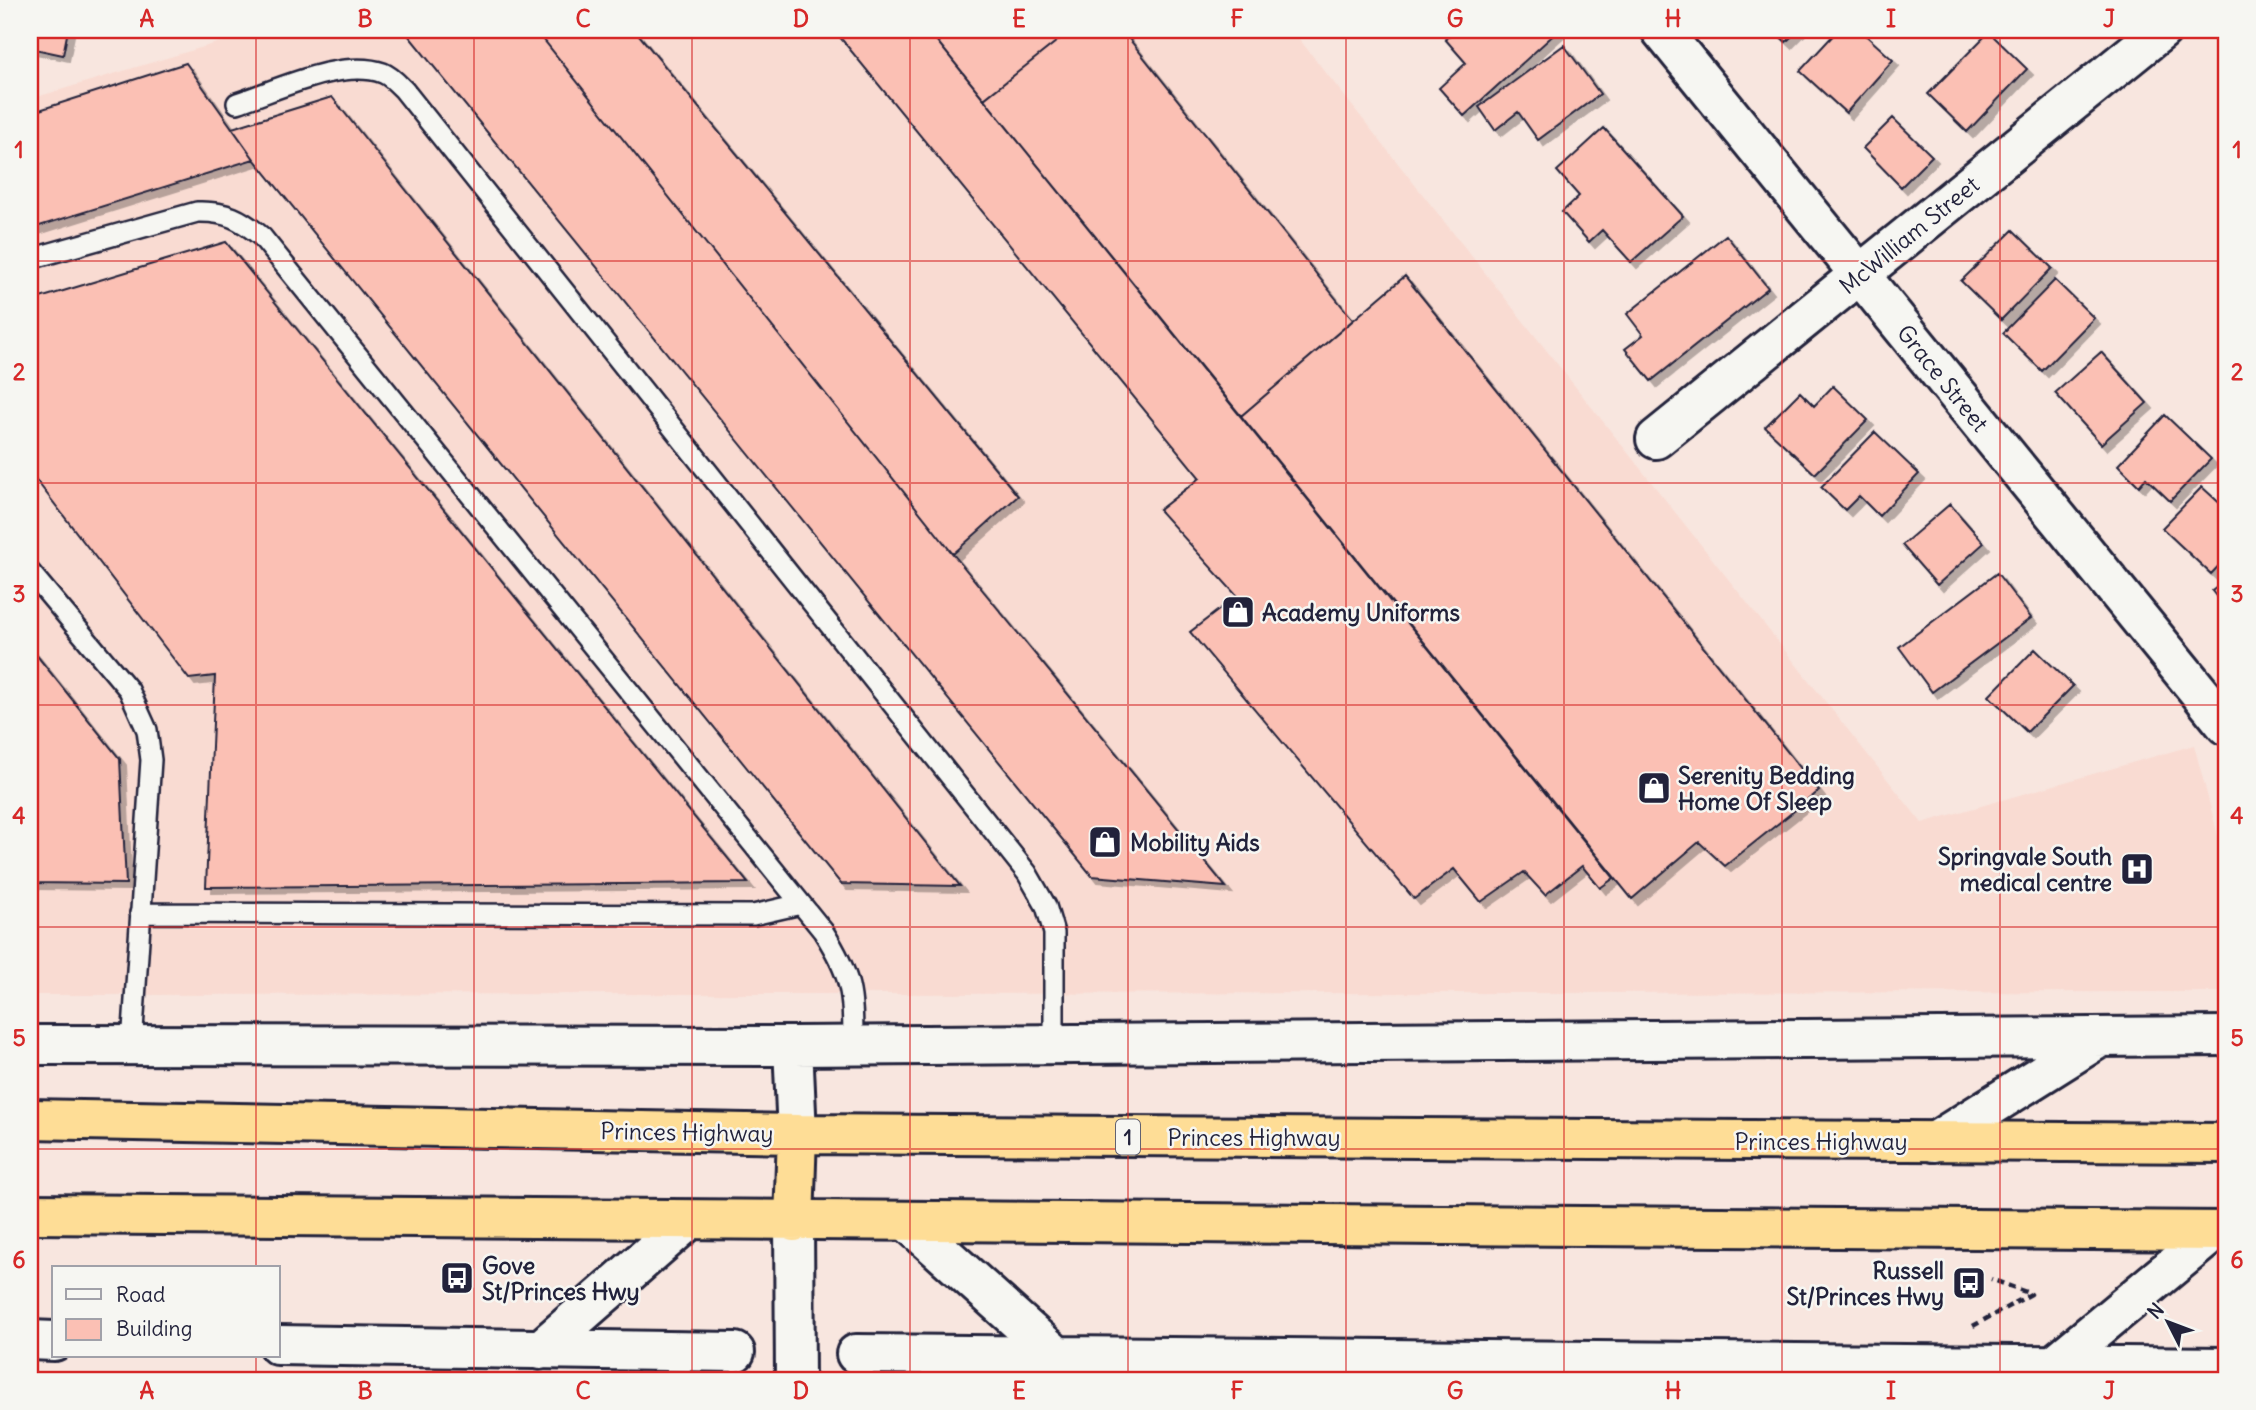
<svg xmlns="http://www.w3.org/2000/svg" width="2256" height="1410" font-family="Delius,sans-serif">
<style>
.built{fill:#f9dbd2}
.building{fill:#fbc0b4;stroke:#22223b;stroke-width:2;filter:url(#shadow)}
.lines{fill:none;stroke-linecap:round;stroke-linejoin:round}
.lane-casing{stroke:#22223b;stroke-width:24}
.street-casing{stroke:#22223b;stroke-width:44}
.highway-casing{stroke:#22223b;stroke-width:44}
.path{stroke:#22223b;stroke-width:4.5;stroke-dasharray:7 5;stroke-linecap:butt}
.lane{stroke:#f6f6f2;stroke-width:19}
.street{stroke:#f6f6f2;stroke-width:38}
.highway{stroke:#fedd96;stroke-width:38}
.grid{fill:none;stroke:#d62828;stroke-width:2;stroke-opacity:0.55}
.labels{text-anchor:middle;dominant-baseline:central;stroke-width:5;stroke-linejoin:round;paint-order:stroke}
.shield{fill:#f6f6f2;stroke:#626272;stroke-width:2}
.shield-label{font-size:21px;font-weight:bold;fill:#22223b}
.street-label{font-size:23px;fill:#22223b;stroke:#f6f6f2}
.poi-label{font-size:23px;font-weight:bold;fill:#22223b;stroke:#f6f6f2;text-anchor:start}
.neatline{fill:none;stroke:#d62828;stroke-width:2.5}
.grid-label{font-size:23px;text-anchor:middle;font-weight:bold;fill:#d62828}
</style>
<defs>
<filter id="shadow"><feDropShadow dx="6" dy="6" stdDeviation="0" flood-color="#0004"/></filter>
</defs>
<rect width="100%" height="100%" fill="#f8e6df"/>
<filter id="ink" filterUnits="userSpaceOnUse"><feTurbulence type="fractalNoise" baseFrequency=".0143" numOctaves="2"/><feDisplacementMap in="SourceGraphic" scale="14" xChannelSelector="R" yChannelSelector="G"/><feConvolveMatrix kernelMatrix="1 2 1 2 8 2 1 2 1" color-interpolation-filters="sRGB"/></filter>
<g filter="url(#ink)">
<!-- built -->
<path class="built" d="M260 30H1292L1922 823 2194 745 2226 866V992L30 995V99Z"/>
<!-- building -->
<path class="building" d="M30 30H68L63 55 30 48Z
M404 30H536L953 554 1226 887 1092 876Z
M536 30H635L1018 496 953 554Z
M834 30H928L1614 878 1600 888 1582 866 1545 895 1524 872 1481 902 1454 869 1414 899 1190 632 1237 596 1159 510 1200 478Z
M928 30H1071L984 99Z
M1071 30H1122L1353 320 1241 416 984 99Z
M1456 30H1559L1464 116 1439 88 1466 63 1445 39Z
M1773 30H1798L1786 42Z
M1838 30H1860L1893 60 1846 113 1800 71Z
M1989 32 2027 69 1967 132 1928 94Z
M1564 45 1600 94 1538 140 1518 112 1495 130 1479 107Z
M186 63 254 159 30 229V113Z
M332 97 960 886 841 884 254 159 232 128Z
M1893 118 1932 156 1901 187 1863 148Z
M1604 128 1683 216 1631 262 1602 230 1589 242 1562 212 1579 196 1557 171Z
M2013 230 2052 268 2001 320 1961 281Z
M1726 235 1768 288 1651 381 1625 349 1643 335 1627 314Z
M226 242 748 883 206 887 215 676 189 679 30 472V301Z
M1405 276 1819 791 1725 866 1699 842 1632 899 1241 416Z
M2055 280 2094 318 2042 371 2003 333Z
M2101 352 2147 403 2101 444 2055 393Z
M1833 386 1868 420 1815 474 1765 427 1800 392 1814 406Z
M2165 415 2211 459 2170 501 2146 478 2139 486 2118 465Z
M1875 432 1919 474 1879 516 1859 496 1845 510 1821 487Z
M2202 487 2226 509V558L2211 574 2162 528Z
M1950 504 1984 543 1937 585 1902 545Z
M1997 573 2031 618 1932 692 1899 647Z
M2226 580V609L2212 591Z
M30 647 120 759 126 884 30 883Z
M2035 649 2073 686 2027 732 1989 696Z"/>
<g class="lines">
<defs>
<path id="lane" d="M237 103C277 90 342 58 383 73 391 76 398 84 404 90L1027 873 1046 906 1054 933V1044
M30 259 197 212C226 211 241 219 262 237L823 931C852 977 853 992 853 1046
M30 572 129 690 147 730 151 760 132 1045
M140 913 753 915 801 904"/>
<path id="street" d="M1661 30 2226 725
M1656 439 2162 30
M30 1045 793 1046 2226 1036
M793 1046 797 1134
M1934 1142 2101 1037
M794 1222 795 1380
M909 1223 1057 1356
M30 1340 54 1341
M278 1345 735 1352
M540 1350 689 1220
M856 1354 2226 1367
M2055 1364 2215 1231"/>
<path id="highway" d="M30 1119 797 1134 2226 1143
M30 1214 2226 1231
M794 1222 797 1134"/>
</defs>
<!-- lane casing -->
<use href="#lane" class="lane-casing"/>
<!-- street casing -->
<use href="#street" class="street-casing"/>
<!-- highway casing -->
<use href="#highway" class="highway-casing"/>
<!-- path -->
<path class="path" d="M1973 1326 2031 1294 1991 1279"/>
<!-- lane -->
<use href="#lane" class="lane"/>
<!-- street -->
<use href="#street" class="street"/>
<!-- highway -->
<use href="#highway" class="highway"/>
</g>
</g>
<!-- grid -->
<path class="grid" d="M256 30V1268M474 30V1380M692 30V1380M910 30V1380M1128 30V1380M1346 30V1380M1564 30V1380M1782 30V1380M2000 30V1380M30 261H2226M30 483H2226M30 705H2226M30 927H2226M30 1149H2226M256 1356V1380"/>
<!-- icons -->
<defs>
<symbol id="shop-square" viewBox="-11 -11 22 22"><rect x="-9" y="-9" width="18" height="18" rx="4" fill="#22223b" stroke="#f6f6f2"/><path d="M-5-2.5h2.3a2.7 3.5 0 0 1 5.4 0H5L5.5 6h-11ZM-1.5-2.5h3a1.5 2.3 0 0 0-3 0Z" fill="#fff"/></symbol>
<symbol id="hospital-square" viewBox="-11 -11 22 22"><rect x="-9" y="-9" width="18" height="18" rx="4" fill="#22223b" stroke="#f6f6f2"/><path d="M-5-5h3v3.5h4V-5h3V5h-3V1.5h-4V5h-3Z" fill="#fff"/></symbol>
<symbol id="bus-square" viewBox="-11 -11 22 22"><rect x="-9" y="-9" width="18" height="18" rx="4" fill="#22223b" stroke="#f6f6f2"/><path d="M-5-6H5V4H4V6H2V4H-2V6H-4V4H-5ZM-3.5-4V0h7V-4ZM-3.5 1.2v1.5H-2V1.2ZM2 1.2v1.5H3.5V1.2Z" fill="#fff"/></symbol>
</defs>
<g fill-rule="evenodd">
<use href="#shop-square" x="1219" y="593" width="38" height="38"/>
<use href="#shop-square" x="1635" y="769" width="38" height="38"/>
<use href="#shop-square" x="1086" y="823" width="38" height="38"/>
<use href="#hospital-square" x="2118" y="850" width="38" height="38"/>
<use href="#bus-square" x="438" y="1259" width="38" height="38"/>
<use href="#bus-square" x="1950" y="1264" width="38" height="38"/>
</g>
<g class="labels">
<!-- shield labels -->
<rect class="shield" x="1116" y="1119.5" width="24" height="35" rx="5"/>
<g class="shield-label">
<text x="1128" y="1137">1</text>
</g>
<!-- street labels -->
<g class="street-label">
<text transform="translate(1909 235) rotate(-39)">McWilliam Street</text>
<text transform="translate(1943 378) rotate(51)">Grace Street</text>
<text transform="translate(687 1132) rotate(1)">Princes Highway</text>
<text x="1254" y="1137">Princes Highway</text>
<text x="1821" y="1141">Princes Highway</text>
</g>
<!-- poi labels -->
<g class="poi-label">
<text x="1262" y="612">Academy Uniforms</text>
<text x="1678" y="775">Serenity Bedding<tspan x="1678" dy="26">Home Of Sleep</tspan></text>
<text x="1130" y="842">Mobility Aids</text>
<text x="2112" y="856" text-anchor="end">Springvale South<tspan x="2112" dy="26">medical centre</tspan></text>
<text x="482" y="1265">Gove<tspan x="482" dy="26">St/Princes Hwy</tspan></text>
<text x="1944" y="1270" text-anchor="end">Russell<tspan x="1944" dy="26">St/Princes Hwy</tspan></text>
</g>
</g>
<!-- margin -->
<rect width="2256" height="1410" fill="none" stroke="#f6f6f2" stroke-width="77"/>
<!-- legend -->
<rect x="52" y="1266" width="228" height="91" fill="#f6f6f2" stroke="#a1a1a9" stroke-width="2"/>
<rect x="66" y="1289" width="35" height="10" fill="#f6f6f2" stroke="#a1a1a9" stroke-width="2"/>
<text x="116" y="1302" font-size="21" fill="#22223b">Road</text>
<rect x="66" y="1319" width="35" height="21" fill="#fbc0b4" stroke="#a1a1a9" stroke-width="2"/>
<text x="116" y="1336" font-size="21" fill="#22223b">Building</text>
<!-- north arrow -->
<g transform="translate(2168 1322) rotate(312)" stroke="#f6f6f2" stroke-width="5" paint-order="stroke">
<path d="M0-5L12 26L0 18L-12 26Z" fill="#22223b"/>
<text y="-10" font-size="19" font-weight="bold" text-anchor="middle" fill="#22223b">N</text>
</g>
<rect x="38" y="38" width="2180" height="1334" class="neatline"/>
<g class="grid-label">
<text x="147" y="27">A</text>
<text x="365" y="27">B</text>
<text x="583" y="27">C</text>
<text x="801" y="27">D</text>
<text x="1019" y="27">E</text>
<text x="1237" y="27">F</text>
<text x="1455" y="27">G</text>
<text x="1673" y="27">H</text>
<text x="1891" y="27">I</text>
<text x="2109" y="27">J</text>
<text x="19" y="158">1</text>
<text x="2237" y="158">1</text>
<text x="19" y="380">2</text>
<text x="2237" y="380">2</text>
<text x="19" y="602">3</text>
<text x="2237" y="602">3</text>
<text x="19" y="824">4</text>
<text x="2237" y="824">4</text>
<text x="19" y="1046">5</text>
<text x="2237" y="1046">5</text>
<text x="19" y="1268">6</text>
<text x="2237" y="1268">6</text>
<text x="147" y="1399">A</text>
<text x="365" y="1399">B</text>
<text x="583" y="1399">C</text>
<text x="801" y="1399">D</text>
<text x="1019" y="1399">E</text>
<text x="1237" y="1399">F</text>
<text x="1455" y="1399">G</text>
<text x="1673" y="1399">H</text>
<text x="1891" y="1399">I</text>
<text x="2109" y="1399">J</text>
</g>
</svg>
